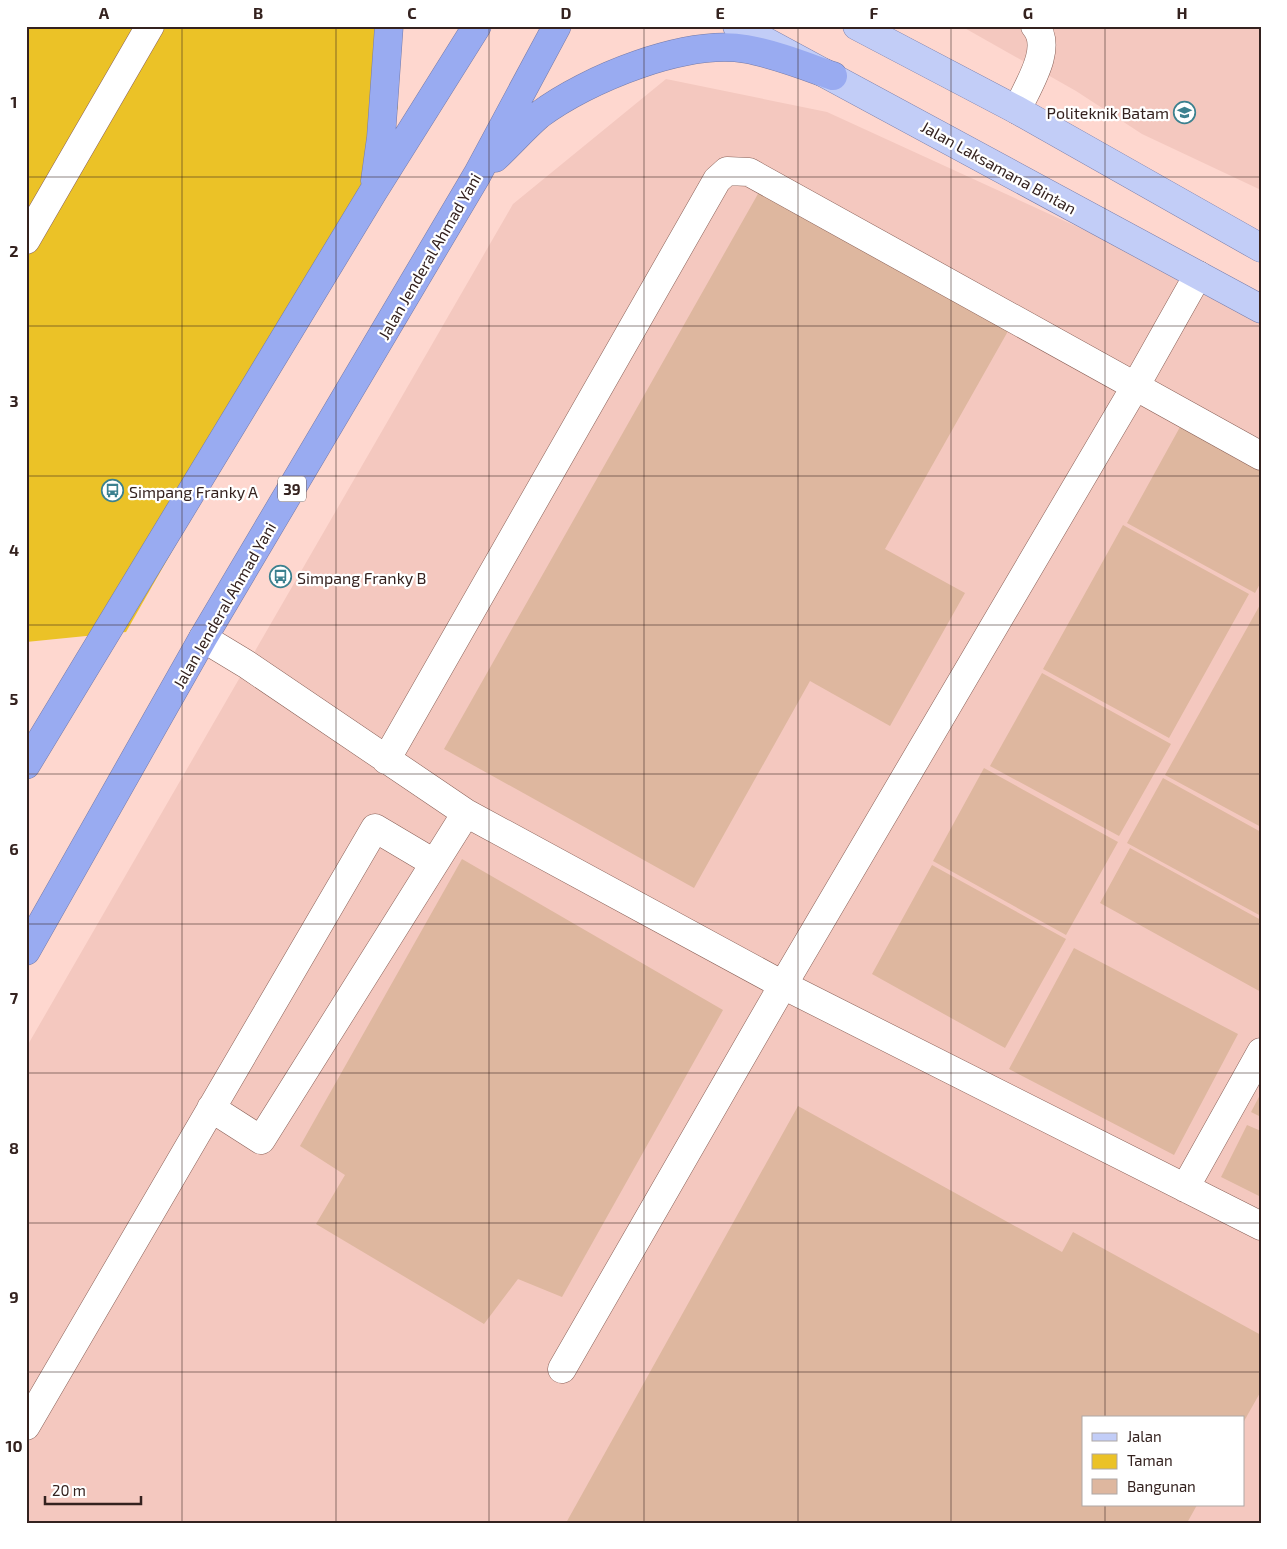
<svg xmlns="http://www.w3.org/2000/svg" width="1287" height="1549" font-family="'Exo 2',sans-serif">
<style>
.built{fill:#f4c8bf;fill-rule:evenodd}
.green{fill:#ebc227}
.building{fill:#deb79f}
.lines{fill:none;stroke-linecap:round;stroke-linejoin:round}
.minor-casing{stroke:#896057;stroke-width:29}
.major-casing{stroke:#767ba8;stroke-width:29}
.highway-casing{stroke:#767ba8;stroke-width:29}
.minor{stroke:#fff;stroke-width:28}
.major{stroke:#c2cdf7;stroke-width:28}
.highway{stroke:#99abf1;stroke-width:28}
.grid{fill:none;stroke:#34221f;stroke-width:1;stroke-opacity:0.55}
.labels{text-anchor:middle;dominant-baseline:central;stroke-width:4.5;stroke-linejoin:round;paint-order:stroke}
.shield{fill:#fff;stroke:#716462;stroke-width:1}
.shield-label{font-size:15px;font-weight:bold;fill:#34221f}
.poi-label{font-size:16px;fill:#34221f;stroke:#fff;text-anchor:start}
.street-label{font-size:16px;fill:#34221f;stroke:#fff}
.neatline{fill:none;stroke:#34221f;stroke-width:2}
.grid-label{font-size:16px;text-anchor:middle;font-weight:bold;fill:#34221f}
</style>
<rect width="100%" height="100%" fill="#fed7cf"/>
<!-- built -->
<path class="built" d="M961 26H1261V190L1142 134 1076 91Z
M666 79 827 112 1261 311V1523H26V1048L513 204ZM1083 1418H1243V1505H1083Z"/>
<!-- green -->
<path class="green" d="M26 26H396L398 108 326 281 126 632 26 642Z"/>
<!-- building -->
<path class="building" d="M763 185 1012 324 885 549 965 593 890 726 810 681 694 888 444 749Z
M1180 427 1261 471V582L1255 593 1127 523Z
M1123 525 1249 594 1169 738 1043 669Z
M1261 603V827L1165 775Z
M1042 673 1171 744 1119 836 990 766Z
M984 768 1118 842 1066 935 933 861Z
M1163 778 1261 832V916L1127 843Z
M1130 848 1261 920V992L1100 903Z
M462 859 723 1010 562 1297 518 1279 484 1324 316 1224 345 1175 300 1146Z
M932 865 1066 939 1005 1048 872 974Z
M1074 948 1238 1034 1174 1155 1009 1069Z
M1261 1093V1117L1251 1112Z
M798 1106 1062 1252 1073 1232 1261 1335V1391L1243 1423V1418H1083V1505H1197L1187 1523H566Z
M1247 1125 1261 1131V1197L1221 1177Z"/>
<g class="lines">
<defs>
<path id="minor" d="M1017 110C1027 87 1054 48 1035 26
M26 240 150 26
M203 638 246 664 466 813 783 985 1261 1226
M386 760 717 180 727 171 749 172 1261 456
M211 1108 261 1140 466 813
M1185 1188 1261 1052
M562 1369 783 985 1135 387 1198 275
M26 1426 375 828 434 863"/>
<path id="major" d="M737 26 1261 309
M857 26 1017 110 1261 248"/>
<path id="highway" d="M495 158C510 144 524 128 539 115 587 79 685 39 746 49 775 54 805 66 833 76
M375 181 381 138 389 26
M26 765 373 192 477 26
M26 951 203 638 477 175 557 26"/>
</defs>
<!-- minor casing -->
<use href="#minor" class="minor-casing"/>
<!-- major casing -->
<use href="#major" class="major-casing"/>
<!-- highway casing -->
<use href="#highway" class="highway-casing"/>
<!-- minor -->
<use href="#minor" class="minor"/>
<!-- major -->
<use href="#major" class="major"/>
<!-- highway -->
<use href="#highway" class="highway"/>
</g>
<!-- grid -->
<path class="grid" d="M182 26V1523M336 26V1523M489 26V1523M644 26V1523M798 26V1523M951 26V1523M1105 26V1418M26 177H1261M26 326H1261M26 476H1261M26 625H1261M26 774H1261M26 924H1261M26 1073H1261M26 1223H1261M26 1372H1261M1105 1505V1523"/>
<!-- icons -->
<defs>
<symbol id="university-ring" viewBox="-11 -11 22 22"><circle r="9.5" fill="#fff" stroke="#3c818f" stroke-width="1.5"/><path d="M0-5L7-2L0 1L-7-2ZM-4 1L0 2.5L4 1V4Q0 6-4 4Z" fill="#3c818f"/></symbol>
<symbol id="bus-ring" viewBox="-11 -11 22 22"><circle r="9.5" fill="#fff" stroke="#3c818f" stroke-width="1.5"/><path d="M-5-6H5V4H4V6H2V4H-2V6H-4V4H-5ZM-3.5-4V0h7V-4ZM-3.5 1.2v1.5H-2V1.2ZM2 1.2v1.5H3.5V1.2Z" fill="#3c818f"/></symbol>
</defs>
<g fill-rule="evenodd">
<use href="#university-ring" x="1172" y="100" width="25" height="25"/>
<use href="#bus-ring" x="100" y="478" width="25" height="25"/>
<use href="#bus-ring" x="268" y="564" width="25" height="25"/>
</g>
<g class="labels">
<!-- shield labels -->
<rect class="shield" x="278" y="476.5" width="28" height="25" rx="4"/>
<g class="shield-label">
<text x="292" y="489">39</text>
</g>
<!-- poi labels -->
<g class="poi-label">
<text x="1169" y="112" text-anchor="end">Politeknik Batam</text>
<text x="129" y="491">Simpang Franky A</text>
<text x="297" y="577">Simpang Franky B</text>
</g>
<!-- street labels -->
<g class="street-label">
<text transform="translate(999 167) rotate(29)">Jalan Laksamana Bintan</text>
<text transform="translate(429 256) rotate(-60)">Jalan Jenderal Ahmad Yani</text>
<text transform="translate(224 605) rotate(-60)">Jalan Jenderal Ahmad Yani</text>
</g>
</g>
<!-- border -->
<rect width="1287" height="1549" fill="none" stroke="#ffffff" stroke-width="55"/>
<!-- legend -->
<rect x="1082" y="1416" width="162" height="90" fill="#ffffff" stroke="#aea7a5"/>
<rect x="1092" y="1433" width="25" height="8" fill="#c2cdf7" stroke="#aea7a5"/>
<text x="1127" y="1442" font-size="15" fill="#34221f">Jalan</text>
<rect x="1092" y="1454" width="25" height="15" fill="#ebc227" stroke="#aea7a5"/>
<text x="1127" y="1466" font-size="15" fill="#34221f">Taman</text>
<rect x="1092" y="1479" width="25" height="15" fill="#deb79f" stroke="#aea7a5"/>
<text x="1127" y="1492" font-size="15" fill="#34221f">Bangunan</text>
<!-- scale -->
<path d="M45 1496v8h96v-8" fill="none" stroke="#34221f" stroke-width="2.5"/>
<text x="52" y="1496" font-size="15" fill="#34221f" stroke="#ffffff" stroke-width="4" paint-order="stroke">20 m</text>
<rect x="28" y="28" width="1232" height="1494" class="neatline"/>
<g class="grid-label">
<text x="104" y="19">A</text>
<text x="258" y="19">B</text>
<text x="412" y="19">C</text>
<text x="566" y="19">D</text>
<text x="720" y="19">E</text>
<text x="874" y="19">F</text>
<text x="1028" y="19">G</text>
<text x="1182" y="19">H</text>
<text x="14" y="108">1</text>
<text x="14" y="257">2</text>
<text x="14" y="407">3</text>
<text x="14" y="556">4</text>
<text x="14" y="705">5</text>
<text x="14" y="855">6</text>
<text x="14" y="1004">7</text>
<text x="14" y="1154">8</text>
<text x="14" y="1303">9</text>
<text x="14" y="1452">10</text>
</g>
</svg>
